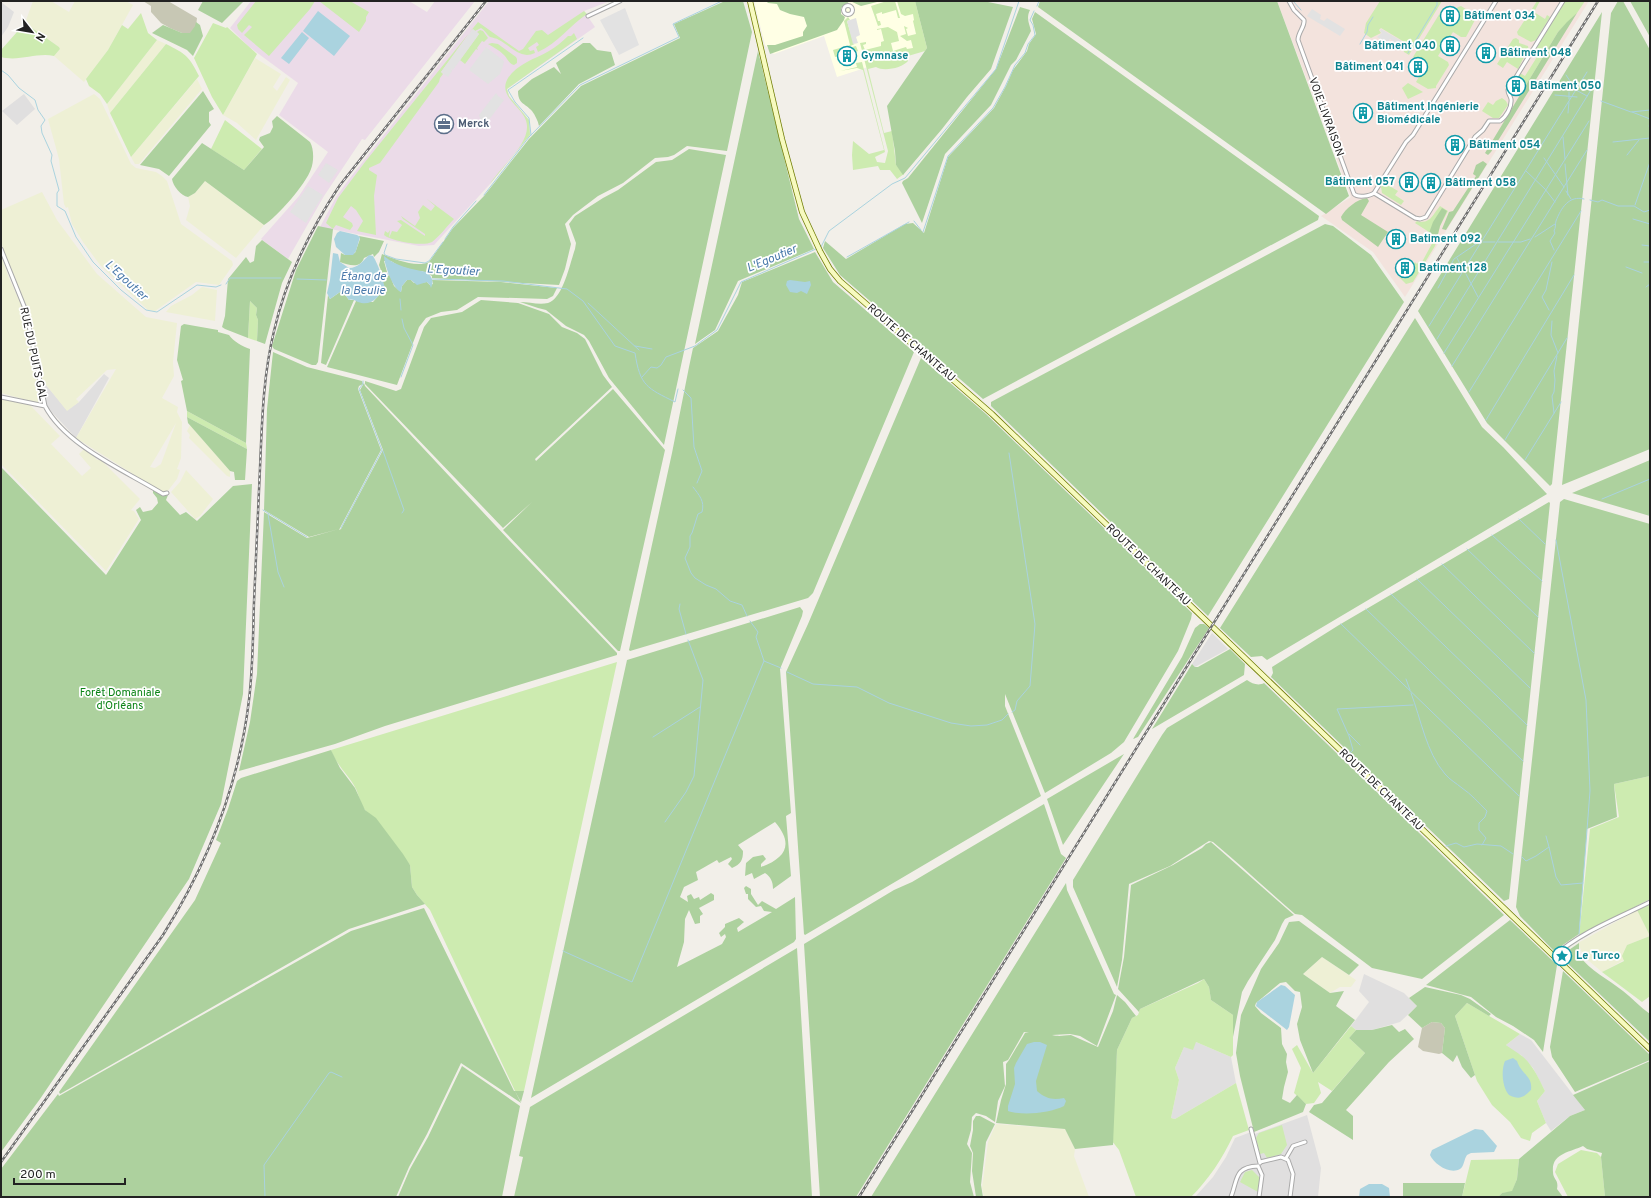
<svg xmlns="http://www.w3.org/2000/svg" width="1651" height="1198" font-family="Overpass,sans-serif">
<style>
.residential{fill:#e0dfdf}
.industrial{fill:#ebdbe8}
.education{fill:#ffffe5}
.military{fill:#f3e3dd}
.construction{fill:#c7c7b4}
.farmland{fill:#eef0d5;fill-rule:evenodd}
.grass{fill:#cdebb0}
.forest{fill:#add19e}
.parking{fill:#e2e2e2}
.water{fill:#aad3df}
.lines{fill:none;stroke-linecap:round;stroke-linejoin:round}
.stream{stroke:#aad3df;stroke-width:1}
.street-casing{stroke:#a9a9a9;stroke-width:5}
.secondary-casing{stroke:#707d05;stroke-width:6}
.street{stroke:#fff;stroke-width:3}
.secondary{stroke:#f7fabf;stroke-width:4.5}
.rail-casing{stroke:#707070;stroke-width:2.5}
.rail{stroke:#fff;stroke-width:1;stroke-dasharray:3;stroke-linecap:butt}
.labels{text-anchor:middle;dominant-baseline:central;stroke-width:3.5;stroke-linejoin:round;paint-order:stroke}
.culture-label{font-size:11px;font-weight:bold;fill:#0d838f;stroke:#fff;text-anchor:start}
.street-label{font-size:11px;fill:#222;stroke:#fff}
.service-label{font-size:11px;font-weight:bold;fill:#4e5e75;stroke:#fff;text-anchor:start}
.park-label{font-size:11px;fill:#0c8416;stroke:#fff}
.water-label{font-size:12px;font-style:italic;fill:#4a7aab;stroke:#fff}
</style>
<rect width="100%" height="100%" fill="#f2efe9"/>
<!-- residential -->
<path class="residential" d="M1 2 14 12 8 27 1 37Z
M24 94 35 109 17 125 2 111Z
M104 374 109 378 76 438 49 409 46 405 42 380 67 410 79 402Z
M1212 633 1228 649 1195 667 1192 664Z
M1364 974 1404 993 1417 1006 1400 1022 1372 1030H1356L1351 1026 1369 1002 1359 991Z
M1520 1034 1531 1040 1585 1110 1570 1116 1551 1131 1546 1123 1537 1101 1545 1091 1533 1068 1521 1055 1514 1052 1506 1045Z
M1196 1042 1231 1057 1236 1083 1175 1119 1171 1118 1179 1080 1175 1068 1184 1047Z
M1307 1115 1321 1168 1318 1197H1195L1213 1177 1226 1157 1235 1138 1251 1132 1252 1135Z"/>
<!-- industrial -->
<path class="industrial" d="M251 1H409L427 12 435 1H475L365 140 362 139 324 196 288 259 261 239 299 196 328 152 279 115 298 83 248 46 230 28Z
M489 1H610L584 11 595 27 507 89 509 96 529 120 530 135 490 184 434 245 419 246 320 227 336 197 350 178Z"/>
<!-- education -->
<path class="education" d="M754 1H915L927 48 837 77 824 36 774 54 765 45Z"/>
<!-- military -->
<path class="military" d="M1277 1H1589L1405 297 1373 252 1321 216 1351 197Z"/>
<!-- construction -->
<path class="construction" d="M143 1H168L197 18 196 26 191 33H182L170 28 161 23 151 12V6Z
M1432 1022 1441 1023 1445 1028 1442 1053 1439 1054 1423 1051 1418 1047 1422 1028Z"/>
<!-- farmland -->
<path class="farmland" d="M33 1H51L69 12 75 1H126L133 5 108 50 84 82 54 56 60 49 59 47 25 23Z
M157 40 166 44 110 113 107 104Z
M255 58 281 74 273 87 277 91 286 77 290 80 256 140 237 123 223 115Z
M197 79 202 89 139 164H135L131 157Z
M94 94 100 99 131 164 136 168 156 172 162 176 167 181 181 224 232 261 233 265 219 285 196 282 155 311 148 310 100 265 83 242 72 224 68 207 66 208 64 204 59 159 48 119Z
M205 181 264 225 236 258 186 220 190 206 188 197 195 193Z
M42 192 57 220 97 274 146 317 177 323 173 362 174 376 162 398 178 407 177 412 182 422 181 458 177 469 180 470 177 479 167 492 163 493 76 438 116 369 107 370 76 399 79 402 67 411 42 380 29 311 13 278 1 242V210ZM176 423 161 464 155 468 150 467Z
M1 255 9 278 25 313 42 398 41 402 38 403 1 393Z
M202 287 217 290 215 321 166 312 171 306 192 295Z
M1 399 29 404 60 436 51 444 82 476 91 468 79 454 85 448 90 454H92L97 460 100 459 140 499 131 510 134 511 139 519 106 571 1 464Z
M190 425 230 471V477L227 476 189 438 190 435 187 431Z
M186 470 213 499 200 516 195 519 171 492 180 482Z
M1637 910 1650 936 1627 945 1624 960 1602 972 1584 957 1578 943Z
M1322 957 1356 980 1351 987H1340L1330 993 1303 974Z
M996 1124 1065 1129 1075 1149 1074 1156 1089 1197H984L982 1188 988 1142Z"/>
<!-- grass -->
<path class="grass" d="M256 1H315L310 9 269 56 244 35 252 27 249 25 242 33 238 29 237 25Z
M319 1H350L369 12 366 17V21L359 32Z
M887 1H895L900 18H898L896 10 882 14V12L876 14 878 21H880L881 25 878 26 871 6Z
M897 1H915L927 48 925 51 908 56V61C902 68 884 72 876 67L868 69 884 133 892 131 896 165 904 174 897 179 890 170H880L878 166 853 170 852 155 853 141 869 154 884 150 863 70 857 68 840 71 857 67 856 63 862 62 885 152 875 157 877 162 885 163 888 151 860 43 866 42V44L863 45 865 50 881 46V42L884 41 881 29 877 30V29L888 27 897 32 899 41 891 43 893 51 906 47 907 49 913 48 911 40 907 41 900 36 906 34 904 26 908 28 906 29 908 36 916 34 913 21 914 20 913 14 905 16 901 14Z
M1380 1H1442L1409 55 1404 52 1403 48 1406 43 1381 28 1379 30 1381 33 1371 38 1364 33 1366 23Z
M1537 1H1540L1534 12 1545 19 1547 15 1550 17 1536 40 1531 42 1518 35 1517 32Z
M1565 1H1585L1577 13 1558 32 1520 95 1516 93 1521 83 1516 79 1520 73 1525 76 1537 57 1532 54Z
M1461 6 1477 16 1476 18 1466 37H1461L1453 32 1438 56 1448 62 1449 65 1436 86V88L1428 89 1416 82 1426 65 1413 57 1443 8 1448 9 1442 20 1448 24 1451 23 1457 13 1454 11 1458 7Z
M584 11 587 14C569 26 558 43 538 52L536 47 539 45 537 42 528 48 530 51 534 50 535 53C520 60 511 46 499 40 496 38 493 38 490 37 487 35 485 30 481 28L475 31 472 29 441 72 443 74 440 78 439 82 380 163 369 168V170L377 175 374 196 376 235 357 231 363 221 356 210 351 206 343 217 352 223 353 226 350 230 336 225 333 229 326 223 338 198 365 162 478 22 519 51 523 49 536 31 542 30 548 35Z
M141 13 148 33 157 40 107 104 100 94 89 86 86 79 108 50 122 25 128 29Z
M848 17 850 20 847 21 854 44 857 43 841 50 856 46 858 51 853 53 852 49 842 52V55L835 57 833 50 850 45 844 21Z
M25 23 59 47 60 49 54 56C37 52 19 62 1 57V50Z
M213 23 226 28 227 27 257 54 223 115 212 97 194 58Z
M480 30 483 31 488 38 484 42 482 41 477 48 478 50 476 49 465 64 460 60 479 34 477 32Z
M574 33 577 39 507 89 509 96 529 120 530 135 490 184C500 167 528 146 527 126 527 108 496 98 508 78 517 64 535 59 549 51 556 47 562 42 568 36H571Z
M1516 38 1519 40V43L1528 46 1529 52 1523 59 1518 69 1507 62 1503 68 1497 64 1513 39Z
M492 43 498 44 516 57 517 59V63L514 65C508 63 508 59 504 55 499 50 493 47 488 44Z
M166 44C186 54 189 56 199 76L131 157 110 113Z
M1408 83 1423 92 1408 99 1402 88Z
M1502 98 1506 101 1508 105 1499 118H1493L1482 111 1488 102 1493 105 1496 101Z
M225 120 262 149 244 170 211 149Z
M1384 183 1398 191 1395 195 1404 201 1401 205 1382 193 1381 187Z
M427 199 454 219C447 226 440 236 432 242 423 247 391 241 384 235L385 231 388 233 390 230 389 238 392 231 397 232 402 225 397 221 401 220 425 236V234L403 219 401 216 415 226 420 218 418 212 423 205 431 211 435 206Z
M1440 206 1448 211 1440 226 1435 246 1413 282 1406 284 1398 276 1404 279 1415 262 1417 264 1419 261 1422 262 1435 238 1429 234V232L1415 223 1417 221C1430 225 1433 214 1440 206Z
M250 301 257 308 256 315 258 320 257 341 248 338Z
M187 411 246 443 247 449 187 417Z
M617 662 524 1091H515L430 910 417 895 412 887 410 865 369 814C361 808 360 798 356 789 349 775 336 765 331 750Z
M1650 776V899L1579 936 1590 829 1619 817 1614 784Z
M1650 904V996L1642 1002 1602 972 1624 961 1622 956 1627 945 1650 936 1637 910Z
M1204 979 1209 987 1211 1000 1233 1015V1055L1231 1057 1196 1042 1193 1050 1184 1047 1175 1068 1179 1080 1171 1118 1175 1119 1236 1083 1249 1130 1233 1136C1222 1159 1209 1179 1191 1197H1136L1119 1150 1112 1141 1117 1050 1132 1018 1138 1015 1140 1009 1198 983Z
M1467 1003 1520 1034 1506 1045C1511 1049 1517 1052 1522 1056 1533 1065 1539 1079 1545 1091L1537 1101 1546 1123 1532 1133 1530 1141 1521 1138 1510 1122 1492 1105 1477 1081 1455 1016Z
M1351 1026 1356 1030 1349 1038 1365 1053 1332 1091 1318 1082 1321 1093 1314 1103 1306 1104 1294 1093 1301 1068 1292 1049 1297 1045 1313 1073Z
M1282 1125 1287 1145 1281 1154 1267 1158 1264 1153 1260 1154 1256 1138 1259 1133Z
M1581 1150 1597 1153 1601 1157 1605 1197H1568L1555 1172 1558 1164Z
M1519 1159 1517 1179 1512 1192 1502 1193 1498 1197H1462L1471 1160Z
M1252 1170 1260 1178 1258 1192 1240 1182 1245 1172Z"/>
<!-- forest -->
<path class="forest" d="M203 1H244L222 23 198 10Z
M725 1H743L752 32 727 151 687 146 674 155 668 157 655 158 623 183 598 196 573 215 565 224 571 244 565 269 559 285 432 278V276L422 271H416L399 266 391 261H384L387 272 382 273 379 265 382 254C394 259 416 268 429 262L453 228 484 196 529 139 581 86 680 38 674 24Z
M766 1H881L861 6 850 1 841 8V14L845 17 844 20 837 30 770 54 767 45H775L803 36V32L807 26 804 17 790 14 780 10 777 4 768 3Z
M915 1H983L1013 7 991 69 967 97 942 129 903 175 896 165 895 151 887 106 927 48Z
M1040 1H1277L1349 196 1326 214 1038 7Z
M1618 1H1623L1650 50V449L1562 485 1611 13Z
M1630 1H1650V37Z
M1020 7 1030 10C1026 18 1029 23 1031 31L1016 60 1011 65 991 105 945 154 922 223 902 183 903 181 908 178 996 69Z
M1035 12 1319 216 1318 220 983 399 840 275 823 248 825 241 846 259 905 224 913 223 924 233 948 157 994 108 1006 86 1013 70 1027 51 1029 44 1036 34 1032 19Z
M1602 12 1552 484 1550 486 1487 423 1418 311Z
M1577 13 1491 152 1488 155 1485 153 1558 32 1567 22Z
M196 22 200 25 203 36 193 56 187 50 152 33 163 25 182 33H190L195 26Z
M583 43H590L597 50 611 52 615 65 579 84 539 126C538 121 535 115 532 111 525 103 518 104 518 91L532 79 554 67 561 74 556 63Z
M758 51 799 219 814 249 738 281 715 330 695 344Z
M203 91 214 109 209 112V122L211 125 169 176 159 169 140 165Z
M277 116 310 142C314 149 314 161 311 169 306 184 277 217 264 225L205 181 195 193 188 197C181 196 173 186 172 179L202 143 244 170 264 147 259 140 260 137 270 133 273 127 272 121Z
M689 149 726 155 664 445 609 378 589 341 584 335 566 326 546 310 538 308 520 302C529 302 539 305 548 303 563 299 570 263 575 249L576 243 569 224 575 216 603 198 618 190 656 162 672 160Z
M1483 161 1487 164 1446 230 1442 229 1449 212 1453 211 1476 176 1473 174 1476 165Z
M1367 198 1369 201 1361 215 1388 232 1378 247 1342 220 1341 217C1345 209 1357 199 1367 198Z
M1442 208 1447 211 1440 226 1437 238 1429 233 1433 222Z
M1325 224 1333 226 1371 255 1404 302 1208 616 991 406V402Z
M318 226 333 229 318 362 316 365H312L274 349 272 346 296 270Z
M359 236 384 241 379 252 374 257 373 254 364 258C360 269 349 265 340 262L341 253 345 255 355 253 360 239Z
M262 240 292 262 282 283 265 344 257 341 258 320 256 315 257 308 250 301 248 338 225 329 222 327 225 316 228 279 246 257 250 263 254 261 256 246Z
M815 252 833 282 914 352 813 593 808 598 630 651 629 650 672 453 689 367 693 348 718 331 738 295 742 282Z
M390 275 394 286 401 292 402 286 407 280H411L414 283 427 282 430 285 433 284 432 280 501 282 557 288 553 296 547 299 478 297 457 310 441 312 426 318 419 327 397 385 327 367 356 301 373 302 385 288 381 278Z
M340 292H343L349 300H354L326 365 321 363 328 295 330 299Z
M481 300 518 303 549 314 562 327 577 333 585 339 603 375 612 387 535 459 536 461 613 389 665 450 620 651H618L503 530 532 502 503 528 365 384V381L396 391 401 389 424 327 431 318 462 312Z
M1415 318 1482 427 1503 447 1547 494 1267 660 1262 656 1251 657 1220 628Z
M184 324 218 330V332L229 335C233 341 243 347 250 349L246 443 187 411 181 381 183 380 177 360 181 326Z
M273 352 307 367 362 381 363 384 359 386 358 389 381 450 339 530 341 529 383 450 360 390 364 383 365 386 509 540 617 653V655L385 726 335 744 239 771 250 722 257 674 264 512 307 538 339 529 309 537 264 510 267 409Z
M921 358 986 414 1192 613 1191 619 1178 651 1124 742 1111 753 1045 793 1005 694V706L1041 796 805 935 804 934 786 672 808 624Z
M187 417 247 449 245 480H235L234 472 230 471 188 423Z
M1650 460V516L1572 493Z
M1 467 106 575 141 520 136 510 140 507 143 512 152 510 158 503 157 498 153 493V486L168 495 166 500 180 515 186 512 197 521 233 486 252 484 243 694 221 804 189 879 40 1099 1 1152Z
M1564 499 1650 524V776L1614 784 1617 817 1587 829 1579 934 1554 951 1520 916 1516 907 1560 502Z
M1549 502 1550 503 1509 899 1504 901 1271 677 1273 673 1272 667 1339 625Z
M800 607 803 611 802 616 780 669 791 813 786 816 791 876 773 889C773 882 771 877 765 873L754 879 752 873 745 876 746 863 753 857 763 855 766 859 761 864V867C786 858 794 844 775 822L738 845 743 851C743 860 741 864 732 868L728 864 732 859 731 857 719 863 717 860 696 872 698 880 684 887 680 897 688 902 687 896 691 894 694 899 699 897 700 900 711 893 714 895V900L699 908 703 914 700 916V923L695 924 689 910 685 919 684 942 677 967 722 944 726 937 725 934 721 937 719 933 725 927V924L739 918 744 922 737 928 738 932 772 912 764 911 761 906 756 907 748 899V894H746L744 888 746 886 751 889V894L758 905 762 901 776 909 795 897 796 939 794 942 531 1098 627 660Z
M1200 624H1204L1209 628 1138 737 1133 739 1182 657 1195 628Z
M1230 649 1245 664 1244 675 1152 729 1192 664 1195 667H1198Z
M1247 680C1252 684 1259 686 1264 683L1504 915 1422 979 1372 968 1302 915 1295 914C1267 890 1241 865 1213 842L1209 841 1170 866 1129 884 1122 960 1117 987 1073 887V880L1162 735 1167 728Z
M331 750 340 768 355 788 365 810 376 818 403 854 410 865 412 887 417 895 425 904 349 929 60 1094 59 1092 195 900 221 843 216 840 228 809 237 781 241 778Z
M1124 754 1063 845 1047 799Z
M1044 804 1061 854 1066 858 856 1197H820L804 944 894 890 912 882Z
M1211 842 1294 915 1285 919 1282 924 1275 940 1248 981 1242 992 1233 1037V1015L1211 1000 1209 987 1204 979 1140 1009 1139 1012 1118 989 1124 957 1131 885 1173 865 1202 848 1206 844Z
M1066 883 1067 890 1114 994 1116 995 1097 1046 1080 1036 1070 1034 1052 1035C1061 1037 1063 1035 1071 1035L1098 1047 1113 1011 1117 995 1125 1002 1136 1016 1132 1018 1117 1050 1113 1145 1075 1149 1065 1129 996 1123 1001 1100 1006 1084V1064L1009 1060 1025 1033H1029L1024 1032 1008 1060 1003 1062 1005 1086 998 1101 995 1122 986 1116 976 1113 972 1117 971 1130 967 1144 972 1153 970 1182 974 1197H871Z
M424 908 514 1091H524L521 1102 515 1091 521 1103 461 1063 427 1134 409 1167 396 1197H1V1169L58 1094 59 1096 351 931Z
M1510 920 1557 965 1543 1052 1534 1040 1513 1026 1496 1017 1471 997 1426 985Z
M1299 921 1359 965 1349 975 1322 957 1303 974 1330 993 1344 991 1336 1006 1355 1020 1313 1073 1300 1040 1297 1024 1302 1007 1300 992 1295 991 1286 982 1280 983 1256 1003 1255 1006 1261 1013 1281 1028 1282 1044 1287 1054 1286 1062 1288 1072 1284 1087 1282 1099 1290 1103 1297 1095 1306 1104 1303 1112 1254 1132 1240 1076 1236 1053 1241 1015 1261 969 1279 943 1289 922Z
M1579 943V955C1590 971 1608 979 1623 991 1632 998 1640 1007 1650 1014V1042L1563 959V954Z
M797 948 812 1197H514L523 1157 519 1156 530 1107Z
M1563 971 1650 1055V1060L1575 1092 1552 1057 1550 1047Z
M1425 987 1461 995 1470 999 1491 1014 1489 1016 1467 1003 1455 1016 1475 1075 1471 1078 1462 1067 1457 1055 1453 1062 1442 1053 1445 1028 1441 1023 1432 1022 1422 1028 1408 1015 1417 1006 1409 998Z
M1392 1025 1399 1032 1405 1029 1414 1039 1389 1062 1346 1110 1353 1116V1140L1309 1112 1314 1105 1322 1103 1365 1053 1349 1038 1356 1030H1372Z
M1650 1061V1197H1605L1601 1157 1602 1153 1587 1149 1583 1146C1571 1152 1551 1153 1553 1172 1553 1180 1559 1179 1557 1189L1563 1197H1498L1502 1193 1512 1191 1517 1179 1519 1159 1570 1116 1585 1110 1573 1095Z
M462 1066 520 1106 502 1197H398L410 1169 428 1137Z
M976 1116H980L995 1124 986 1142 981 1185 983 1197H976L972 1171 973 1153 970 1146 973 1130V1121Z
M1403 1183H1465L1462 1197H1403Z"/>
<!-- parking -->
<path class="parking" d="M625 8 639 45 619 55 600 20Z
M1312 9 1321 15 1320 19 1324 21 1327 18 1345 29 1340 36 1307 16Z
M856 18 860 35 856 37 858 43 853 44 847 21Z
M473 29 479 34 453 70 451 68 452 71 448 77 441 72Z
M1381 29 1405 43 1403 46 1401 45 1398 50 1391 45 1393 41 1390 39 1387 43 1377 37 1382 33 1380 31Z
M486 47 504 61 503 66 500 74 488 84 469 70Z
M496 93 498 96 504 100 485 125 484 121H481L479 115Z
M326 163 338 170 329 183 318 175Z
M308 186 323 195 306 223 290 212Z"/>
<!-- water -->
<path class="water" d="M318 11 350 36 334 56 303 31Z
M302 32 309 38 289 64 281 58Z
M340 231 357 235 360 237 356 251 353 255H345L336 247 334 239 337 233Z
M333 253 338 254 340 262 349 268C358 268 363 261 369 255L373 256C379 266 382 277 385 288 378 297 371 307 358 302 354 300 353 299 349 300L343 292H340L330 299 327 293 330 280Z
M384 256C397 267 411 269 427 272 432 277 434 281 431 288L430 285 427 282 417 285 411 280H407L402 286 401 292C393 289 384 264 384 256Z
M790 280 805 282 810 281 811 285 807 294 801 291 797 293 790 292 786 285 787 281Z
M1281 985 1285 986 1295 995 1289 1027 1287 1030 1256 1006 1257 1002Z
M1034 1042H1040L1047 1045 1036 1081 1037 1091C1046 1099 1053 1100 1064 1098L1066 1101 1064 1106C1050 1113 1023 1116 1008 1111V1106L1015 1084 1014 1068 1016 1063 1027 1044Z
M1513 1058 1517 1061C1521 1074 1533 1076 1531 1090 1523 1098 1519 1100 1509 1095 1502 1087 1501 1070 1505 1061Z
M1475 1129 1483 1130 1497 1146 1494 1152 1471 1153 1467 1155C1464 1159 1464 1167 1460 1169 1450 1175 1434 1164 1430 1155L1432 1150Z
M1369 1184H1382L1389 1188 1390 1197H1359L1360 1189Z"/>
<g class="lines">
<!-- stream -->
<path class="stream" d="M1293 1 1301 10
M1037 6 1039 1
M1360 44 1367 32 1368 25 1373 17
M1408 53 1437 5V1
M1 70 8 75 19 88 35 100 38 110 45 120 41 126 42 133 52 155 51 161 59 190 57 193V206L65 211 76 237 93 262 121 290 146 310 157 312 197 285 216 287 221 285
M1566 75 1576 90 1587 96
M1555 95 1577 97
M1569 99V92
M1601 101 1631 112 1650 110
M1632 112 1650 119
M1568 113 1569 102
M1649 126H1650
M531 135 529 118 515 102 508 90 583 38
M1563 137 1565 159
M1613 142 1650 138
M1627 155 1639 140
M1544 158 1564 187
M1565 164 1568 195
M1526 171 1545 189 1555 202
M1566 191 1571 199
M484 195 529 137 580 85 679 37 673 24 722 1
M1590 200 1598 202 1602 200 1618 206H1634L1644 212 1650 210
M1635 205 1650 162
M1633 219 1650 224
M914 221 921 230
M923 232 948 156 993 108 1005 87 1015 65 1025 53 1028 44 1035 35 1033 25 1030 20 1034 11
M1535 237 1555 224
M445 239 453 227 476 201
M1483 242H1495
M1498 242H1521L1530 239
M387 244 384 253 385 255 396 259 425 263 429 261 443 242
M1642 245 1650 246
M821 247 829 231 892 184 905 178 996 69 1019 1
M1554 250 1550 241 1555 233 1554 231C1556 227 1555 225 1556 221 1561 208 1569 195 1584 199
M847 257 909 222
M1457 258 1462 268
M1644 262H1650
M1626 267 1642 273
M1466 274 1478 297
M379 275 389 274
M297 279 326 280
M432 279 503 281 567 289 583 301 615 346 635 353C640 386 647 388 675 402L678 389
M226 284 230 278H281
M1646 287 1650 284
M1438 288 1454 259 1479 242
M400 299 401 310
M588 303 639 350
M1549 310 1542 297 1546 290 1552 262
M1552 321 1551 335 1558 353
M1429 326 1587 72
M1437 339 1594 85
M635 346 652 349
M1444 353 1589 121
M1452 366 1587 150
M401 377 413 345 404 328 402 319
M642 377 651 367 657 368 661 365 666 357 695 346 717 330 741 282 816 249
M683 390 691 398 694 447 702 471 697 483
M1469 392 1581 211
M1554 413 1552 396 1554 392 1555 380 1554 371 1557 356
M1486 420 1574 275
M1505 440 1567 338
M383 451 404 510 402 513
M1009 453 1035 624 1030 686 1017 701 1015 710 1012 712
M1525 460 1561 402
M693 487C699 495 705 501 702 512L698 514 692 533 690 536V547L685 558 691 573 695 578 706 585 716 589 730 601 742 605 747 616
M1602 499 1650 479
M263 510 307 537
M268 514 278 572 284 587
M1649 514 1650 513
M1519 519 1545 544
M341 528 382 450 359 389 363 384V381
M1492 535 1542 581
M1556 540 1586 700 1590 791 1579 934
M1467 549 1538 617
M1442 564 1534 653
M1417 579 1530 688
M1391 594 1527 725
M680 604 679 609 686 634
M1366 609 1523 761
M750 621 758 632 756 637 764 661 781 668
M1341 624 1519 796
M787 672 813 684 857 687 889 703 951 723 971 726 987 725 1002 720 1008 714
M1406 679 1410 690
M1411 693C1421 719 1426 752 1445 774 1450 780 1456 783 1462 788 1471 794 1479 803 1487 811L1485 817 1479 823V830L1486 838 1482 845
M1349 734 1360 745
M653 737 700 707
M1350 753 1353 750 1349 736 1337 709 1413 705
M665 822 686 792 694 776 703 680 688 640
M1546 836 1549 847
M1446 846 1456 843 1464 847 1477 844 1501 846 1513 854
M1522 857 1526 861 1536 856 1549 847 1556 877 1561 885 1583 883
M563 951 632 982 764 661
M265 1197 264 1165 329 1073 331 1072 342 1077"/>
<defs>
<path id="street" d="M1289 1 1294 10 1304 20C1305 27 1298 32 1298 40L1354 194C1358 198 1370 196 1374 193
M843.5 10a4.5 4.5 0 1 1 9 0a4.5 4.5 0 1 1-9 0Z
M588 16 620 1
M1374 193 1415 218 1420 219 1426 217 1475 137 1483 130 1489 121H1500C1506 117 1512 107 1511 99 1510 95 1508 94 1508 90L1563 1
M1374 193 1406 142 1413 135 1496 1
M1 249 26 311 45 406C66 446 126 471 163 494L167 493
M1 397 45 406
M1554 956C1581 932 1618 918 1650 902
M1251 1129 1260 1163
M1286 1158 1293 1146 1305 1142
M1260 1162 1281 1157 1288 1160 1293 1174 1290 1197
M1258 1166 1262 1175 1259 1197
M1231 1197C1238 1179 1234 1167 1258 1166"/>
<path id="secondary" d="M750 1 782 139 802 212 820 251 830 269 840 281 992 414 1650 1049"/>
</defs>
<!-- street casing -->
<use href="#street" class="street-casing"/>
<!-- secondary casing -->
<use href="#secondary" class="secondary-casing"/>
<!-- street -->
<use href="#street" class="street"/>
<!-- secondary -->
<use href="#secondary" class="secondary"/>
<defs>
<path id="rail" d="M1 1162 163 935C208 863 239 784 249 700 253 667 253 634 254 602 256 557 258 512 260 468 262 422 263 376 274 331 286 278 310 230 340 185L486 1
M859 1197 1598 1"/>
</defs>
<!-- rail casing -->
<use href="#rail" class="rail-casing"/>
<!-- rail -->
<use href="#rail" class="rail"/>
</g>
<!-- icons -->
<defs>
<symbol id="building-ring" viewBox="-11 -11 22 22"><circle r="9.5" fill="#fff" stroke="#0f9aa8" stroke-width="1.5"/><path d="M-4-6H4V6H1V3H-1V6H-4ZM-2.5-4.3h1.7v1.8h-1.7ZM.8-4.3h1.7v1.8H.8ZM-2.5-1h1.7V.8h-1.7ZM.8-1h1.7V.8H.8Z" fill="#0f9aa8"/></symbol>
<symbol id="office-ring" viewBox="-11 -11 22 22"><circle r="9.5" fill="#fff" stroke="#5c6f8a" stroke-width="1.5"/><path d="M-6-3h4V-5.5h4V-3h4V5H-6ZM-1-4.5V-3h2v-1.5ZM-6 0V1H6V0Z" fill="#5c6f8a"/></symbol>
<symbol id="sight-ring" viewBox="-11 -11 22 22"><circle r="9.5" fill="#fff" stroke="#0f9aa8" stroke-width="1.5"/><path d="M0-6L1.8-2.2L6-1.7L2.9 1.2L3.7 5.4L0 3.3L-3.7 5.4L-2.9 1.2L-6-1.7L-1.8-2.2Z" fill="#0f9aa8"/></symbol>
</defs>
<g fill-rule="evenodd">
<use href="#building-ring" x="1439" y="5" width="22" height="22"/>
<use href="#building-ring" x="1439" y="35" width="22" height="22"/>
<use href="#building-ring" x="1475" y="42" width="22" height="22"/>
<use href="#building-ring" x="836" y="45" width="22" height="22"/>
<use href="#building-ring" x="1407" y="56" width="22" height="22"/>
<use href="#building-ring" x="1505" y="75" width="22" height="22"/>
<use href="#building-ring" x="1352" y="102" width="22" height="22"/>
<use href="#office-ring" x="433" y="113" width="22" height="22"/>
<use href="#building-ring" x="1444" y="134" width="22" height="22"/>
<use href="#building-ring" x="1398" y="171" width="22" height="22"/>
<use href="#building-ring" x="1420" y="172" width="22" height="22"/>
<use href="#building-ring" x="1385" y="228" width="22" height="22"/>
<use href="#building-ring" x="1394" y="257" width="22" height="22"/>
<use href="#sight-ring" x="1551" y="945" width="22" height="22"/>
</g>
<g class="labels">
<!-- culture labels -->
<g class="culture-label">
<text x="1464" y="16">Bâtiment 034</text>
<text x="1436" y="46" text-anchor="end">Bâtiment 040</text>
<text x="1500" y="53">Bâtiment 048</text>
<text x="861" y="56">Gymnase</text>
<text x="1404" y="67" text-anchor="end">Bâtiment 041</text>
<text x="1530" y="86">Bâtiment 050</text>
<text x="1377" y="107">Bâtiment Ingénierie<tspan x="1377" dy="13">Biomédicale</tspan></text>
<text x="1469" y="145">Bâtiment 054</text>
<text x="1395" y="182" text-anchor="end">Bâtiment 057</text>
<text x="1445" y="183">Bâtiment 058</text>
<text x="1410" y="239">Batiment 092</text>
<text x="1419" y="268">Batiment 128</text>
<text x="1576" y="956">Le Turco</text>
</g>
<!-- street labels -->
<g class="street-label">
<text transform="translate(1326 117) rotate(70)">VOIE LIVRAISON</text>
<text transform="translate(911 343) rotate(41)">ROUTE DE CHANTEAU</text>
<text transform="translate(33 354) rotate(78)">RUE DU PUITS GAL</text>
<text transform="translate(1148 565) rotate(44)">ROUTE DE CHANTEAU</text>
<text transform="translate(1381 790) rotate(44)">ROUTE DE CHANTEAU</text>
</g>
<!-- service labels -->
<g class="service-label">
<text x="458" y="124">Merck</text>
</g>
<!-- park labels -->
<g class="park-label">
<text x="120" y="693">Forêt Domaniale<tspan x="120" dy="13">d'Orléans</tspan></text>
</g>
<!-- water labels -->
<g class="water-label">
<text transform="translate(772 259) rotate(-23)">L'Egoutier</text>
<text transform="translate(453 271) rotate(3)">L'Egoutier</text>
<text x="363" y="277">Étang de<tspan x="363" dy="14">la Beulie</tspan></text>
<text transform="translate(126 281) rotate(43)">L'Egoutier</text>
</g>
</g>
<!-- border -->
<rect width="1651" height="1198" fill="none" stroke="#222222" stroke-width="4"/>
<!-- north arrow -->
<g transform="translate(32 32) rotate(121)" stroke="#ffffff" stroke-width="3" paint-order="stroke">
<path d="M0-3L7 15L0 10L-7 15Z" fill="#222222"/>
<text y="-6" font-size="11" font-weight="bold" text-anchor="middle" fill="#222222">N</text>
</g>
<!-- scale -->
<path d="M14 1178v6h111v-6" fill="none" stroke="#222222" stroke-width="2"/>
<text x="20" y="1178" font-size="12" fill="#222222" stroke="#ffffff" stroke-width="3" paint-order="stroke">200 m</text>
</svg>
